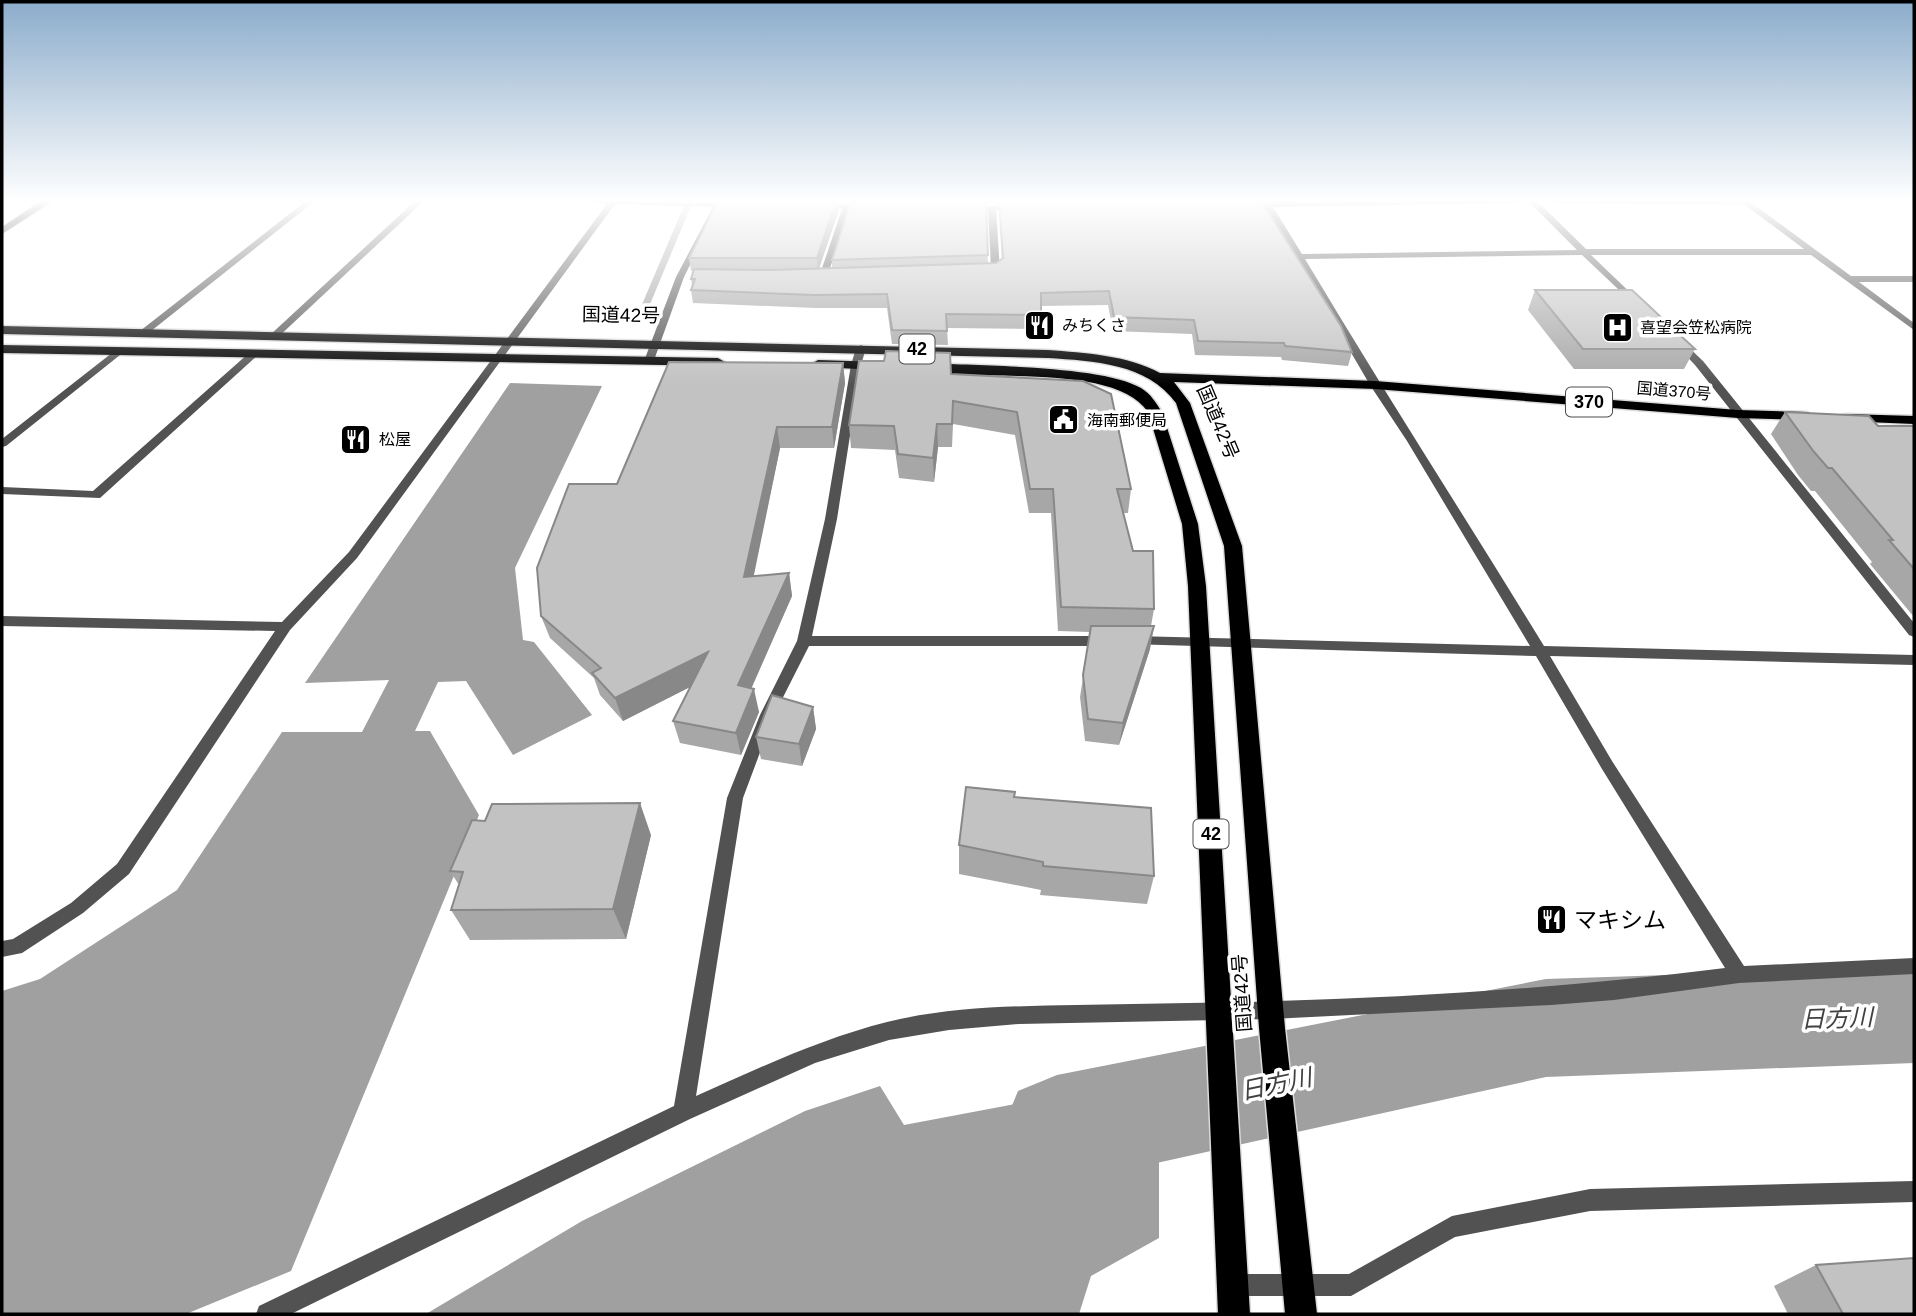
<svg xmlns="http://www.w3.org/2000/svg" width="1916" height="1316" font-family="Arial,'Noto Sans JP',sans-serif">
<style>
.water{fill:#a0a0a0}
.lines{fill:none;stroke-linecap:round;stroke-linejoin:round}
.stream{fill:#a0a0a0;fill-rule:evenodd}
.river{fill:#a0a0a0;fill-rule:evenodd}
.primary-casing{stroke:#dbdbdb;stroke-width:2}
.trunk-casing{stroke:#dbdbdb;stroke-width:3}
.service{fill:#525252;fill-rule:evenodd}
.minor{fill:#525252;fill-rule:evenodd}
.primary{fill:#000;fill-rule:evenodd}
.trunk{fill:#000;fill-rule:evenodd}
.wall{fill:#a7a7a7;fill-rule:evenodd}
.shaded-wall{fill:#888}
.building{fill:#c2c2c2;stroke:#888;stroke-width:2}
.labels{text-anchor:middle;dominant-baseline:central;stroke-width:7;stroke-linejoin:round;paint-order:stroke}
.far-poi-label{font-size:16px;fill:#000;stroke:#fff;text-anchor:start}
.far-street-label{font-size:16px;fill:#000;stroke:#fff}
.shield{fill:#fff;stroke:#4c4c4c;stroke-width:2}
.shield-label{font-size:18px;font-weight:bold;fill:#000}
.street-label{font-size:19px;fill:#000;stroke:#fff}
.near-poi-label{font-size:23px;fill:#000;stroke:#fff;text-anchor:start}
.near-water-label{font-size:24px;font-style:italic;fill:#414141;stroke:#fff}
</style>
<rect width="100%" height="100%" fill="#fff"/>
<!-- water -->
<path class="water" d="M510 383 602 386 515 568 523 640 534 642 592 715 513 755 466 681 438 682 415 731H430L479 815 291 1271 186 1314H2V991L40 979 177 890 282 732H362L389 680 305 683Z
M1159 1077V1238L1091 1276 1079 1314H426L582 1221 805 1111 880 1086 904 1125Z"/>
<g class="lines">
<!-- stream -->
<path class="stream" d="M686 201H693L643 321 636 323 635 321Z"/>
<!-- river -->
<path class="river" d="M1914 967V1063L1546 1077 1057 1185 1018 1169 1002 1130 1018 1091 1057 1075 1546 979Z"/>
<defs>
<path id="primary" d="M41 201H53L2 234V227Z"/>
<path id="trunk" d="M2 326 1048 350C1085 353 1127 355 1160 373L1375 381 1738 410 1807 412 1814 416 1807 420 1738 418 1375 389 1174 382 1190 403 1242 546 1285 1028 1317 1314H1285L1259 1028 1224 546 1176 403C1147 363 1093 361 1048 358L2 334Z
M2 345 718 358 725 362 718 366 2 353Z
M818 360 883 362 890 366 883 370 813 367 811 364Z
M927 363C977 366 1102 365 1141 388 1151 394 1156 403 1162 412L1198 524 1206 586 1250 1314H1218L1188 586 1182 524 1148 412C1115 362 978 383 922 370L920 367Z
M1847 414 1914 416V424L1842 421 1840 418 1842 415Z"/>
</defs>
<!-- primary casing -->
<use href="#primary" class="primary-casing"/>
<!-- trunk casing -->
<use href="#trunk" class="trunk-casing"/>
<!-- service -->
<path class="service" d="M847 204 851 206 827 277 820 279 819 277 843 206Z
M992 206 996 208 1000 271 996 274H983V270L991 269 988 208Z"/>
<!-- minor -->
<path class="minor" d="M306 201H315L146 335H140V331Z
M415 201H424L276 339H270V335Z
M583 201 732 203 736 205 732 207H715L718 209 684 277 653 363 644 361 676 277 713 207 615 204 357 558 290 630 129 874 83 913 22 953 2 957V941L13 939 71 903 117 864 275 631 2 626V616L282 622 349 552 607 204Z
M1262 201H1522L1518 203 1273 207 1302 254 1577 250 1528 201H1537L1586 249H1804L1745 205 1551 203 1547 201H1749L1851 276H1914V282H1859L1914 323V330L1811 255H1591L1639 301 1641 303 1636 306 1582 255 1305 259C1383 390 1465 517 1544 646L1914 655V665L1550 656 1612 761 1744 966 1914 958V974L1739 983 1614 1000 1551 1005 1271 1019 1019 1024 949 1030 889 1040 815 1063 690 1119 291 1314H256L259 1306 674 1106 727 798 760 715 797 641 825 519 851 365 856 348 861 345 866 348 861 365 837 519 812 636H1107L1114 641 1107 646H809L774 715 743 798 696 1096C759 1068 820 1039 887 1022 948 1007 1014 1006 1076 1005 1133 1004 1189 1003 1245 1002 1406 998 1566 988 1725 968L1602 769 1536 656 1129 644 1127 641 1134 636 1530 646 1407 441 1370 385 1266 207H1246L1242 205Z
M1906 201H1914V205Z
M819 204 869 205 873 207 869 209 816 208V204Z
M970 206H1016L1020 208 1016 210H967L966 208Z
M1676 341H1682L1703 361 1914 623V637L1909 635 1695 365 1676 345Z
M117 349 125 351 6 446 2 447V439Z
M249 353 258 355 100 498 2 494V487L93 491Z
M1914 1181V1202L1590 1211 1455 1237 1351 1296H1232L1224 1293 1221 1285 1224 1277 1232 1274H1349L1452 1216 1590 1189Z"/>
<!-- primary -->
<use href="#primary" class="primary"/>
<!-- trunk -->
<use href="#trunk" class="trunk"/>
</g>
<!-- wall -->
<path class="wall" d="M851 201H1261L1352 352 1348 366 1282 360 1281 357 1195 355 1192 334 1113 331 1108 305 1041 306V329L947 328 948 345 892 344 887 308H816L693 303 691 290 692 285 691 279 693 271H691L689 258 839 210 819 269 832 268V260ZM986 203H999L1002 259 996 263H988Z
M1535 290 1695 349 1684 369H1574L1528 310Z
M843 363 845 383 834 448H780L753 576 789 573 792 596 751 689 759 712 741 755 680 743 673 721 691 686 623 721 600 695 594 678 550 638 541 616 617 484Z
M951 374 1083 381 1131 489 1128 513H1123L1133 551 1154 609 1151 626 1150 649 1119 745 1085 741 1080 697 1090 632 1058 631 1051 513H1029L1015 435 953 424 952 447H938L934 482 899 478 895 450 851 448 849 425Z
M1785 412 1878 426H1914V617L1870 564 1872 562 1815 491H1811L1798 475 1771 434Z
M813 707 816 729 802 766 761 759 756 737Z
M1015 797 1154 876 1147 904 1040 895 1041 890 959 874V845Z
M485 821 651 835 626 939 470 940 451 910 459 885 450 871Z
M1816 1265 1914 1314H1788L1774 1286Z"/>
<!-- shaded-wall -->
<path class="shaded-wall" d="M836 201H838L839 210 818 271 817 258Z
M843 363 845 383 834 448 832 427Z
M937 424 938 447 934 482 933 458Z
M777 427 780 448 749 599 744 577Z
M789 573 792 596 743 707 738 685Z
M1154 626 1150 649 1119 745 1123 723Z
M708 652 714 675 623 721 615 698Z
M754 689 759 712 741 755 736 733Z
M813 707 816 729 802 766 799 744Z
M640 803 651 835 626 939 613 909Z"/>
<!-- building -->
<path class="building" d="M718 201H836L817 258H689Z
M851 201 986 202 988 255 832 260Z
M999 201H1261L1341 326 1352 352 1285 346 1284 343 1198 341 1194 320 1114 317 1109 291 1041 293V315L946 314 947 331 892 330 887 294 814 295 691 290 695 279H691L694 269 772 270 996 263 1003 258Z
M1535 290H1632L1695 349H1583Z
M886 351 950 353 951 374 1083 381 1111 394 1131 489H1117L1133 551H1153L1154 609 1061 607 1053 489H1030L1017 412 953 401 952 424H937L933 458 898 454 894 426 849 425 859 361H884Z
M669 362 843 363 832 427H777L744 577 789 573 738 685 754 689 736 733 673 721 708 652 615 698 592 673 601 668 541 616 537 568 569 484H617Z
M1785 412 1869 416 1878 426H1914V569L1889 540H1893L1832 468H1828L1814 452Z
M1091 626H1154L1123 723 1088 719 1083 675Z
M772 695 813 707 799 744 756 737Z
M966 787 1015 792 1014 797 1151 808 1154 876 1043 866V862L959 845Z
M640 803 613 909 451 910 463 872 450 871 472 820 485 821 492 804Z
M1914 1258V1314H1843L1816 1265Z"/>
<!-- sky -->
<linearGradient id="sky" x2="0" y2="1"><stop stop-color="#8baccb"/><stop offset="0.52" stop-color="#fff"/><stop offset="1" stop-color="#fff" stop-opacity="0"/></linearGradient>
<rect width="1916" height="386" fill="url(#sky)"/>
<!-- icons -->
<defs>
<symbol id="restaurant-square" viewBox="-11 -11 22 22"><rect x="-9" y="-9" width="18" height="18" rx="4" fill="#000" stroke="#fff"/><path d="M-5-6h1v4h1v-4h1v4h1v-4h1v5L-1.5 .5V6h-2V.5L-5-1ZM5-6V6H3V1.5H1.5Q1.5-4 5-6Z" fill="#fff"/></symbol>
<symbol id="hospital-square" viewBox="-11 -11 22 22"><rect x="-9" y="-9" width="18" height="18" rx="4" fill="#000" stroke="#fff"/><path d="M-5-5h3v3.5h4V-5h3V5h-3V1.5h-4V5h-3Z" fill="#fff"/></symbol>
<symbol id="civic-square" viewBox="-11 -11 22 22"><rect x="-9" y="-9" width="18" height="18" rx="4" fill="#000" stroke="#fff"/><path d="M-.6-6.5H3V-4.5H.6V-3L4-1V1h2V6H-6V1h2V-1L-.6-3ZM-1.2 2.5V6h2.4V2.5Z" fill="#fff"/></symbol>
</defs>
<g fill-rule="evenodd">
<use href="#restaurant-square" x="1022" y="308" width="35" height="35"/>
<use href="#hospital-square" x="1600" y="310" width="35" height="35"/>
<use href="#civic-square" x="1046" y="402" width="35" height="35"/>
<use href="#restaurant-square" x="338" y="422" width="35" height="35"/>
<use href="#restaurant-square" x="1534" y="902" width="35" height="35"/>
</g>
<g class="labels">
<!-- far-poi labels -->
<g class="far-poi-label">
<text x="1062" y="325">みちくさ</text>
<text x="1640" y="327">喜望会笠松病院</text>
<text x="1087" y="420">海南郵便局</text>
<text x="379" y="439">松屋</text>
</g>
<!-- far-street labels -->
<g class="far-street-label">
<text transform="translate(1674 391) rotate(5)">国道370号</text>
</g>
<!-- shield labels -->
<g class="shield">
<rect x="899.5" y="334.5" width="35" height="29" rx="5"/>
<rect x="1566" y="387.5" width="46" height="29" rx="5"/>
<rect x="1193.5" y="819.5" width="35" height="29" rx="5"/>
</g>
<g class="shield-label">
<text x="917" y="349">42</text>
<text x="1589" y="402">370</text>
<text x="1211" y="834">42</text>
</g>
<!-- street labels -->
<g class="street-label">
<text transform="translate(621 315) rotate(1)">国道42号</text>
<text transform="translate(1218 422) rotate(67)">国道42号</text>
<text transform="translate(1242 993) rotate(-94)">国道42号</text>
</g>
<!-- near-poi labels -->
<g class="near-poi-label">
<text x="1574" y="920">マキシム</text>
</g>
<!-- near-water labels -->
<g class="near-water-label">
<text transform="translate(1837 1018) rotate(-2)">日方川</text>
<text transform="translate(1276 1084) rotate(-12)">日方川</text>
</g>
</g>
<!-- border -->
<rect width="1916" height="1316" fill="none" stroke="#000000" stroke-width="7"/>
</svg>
